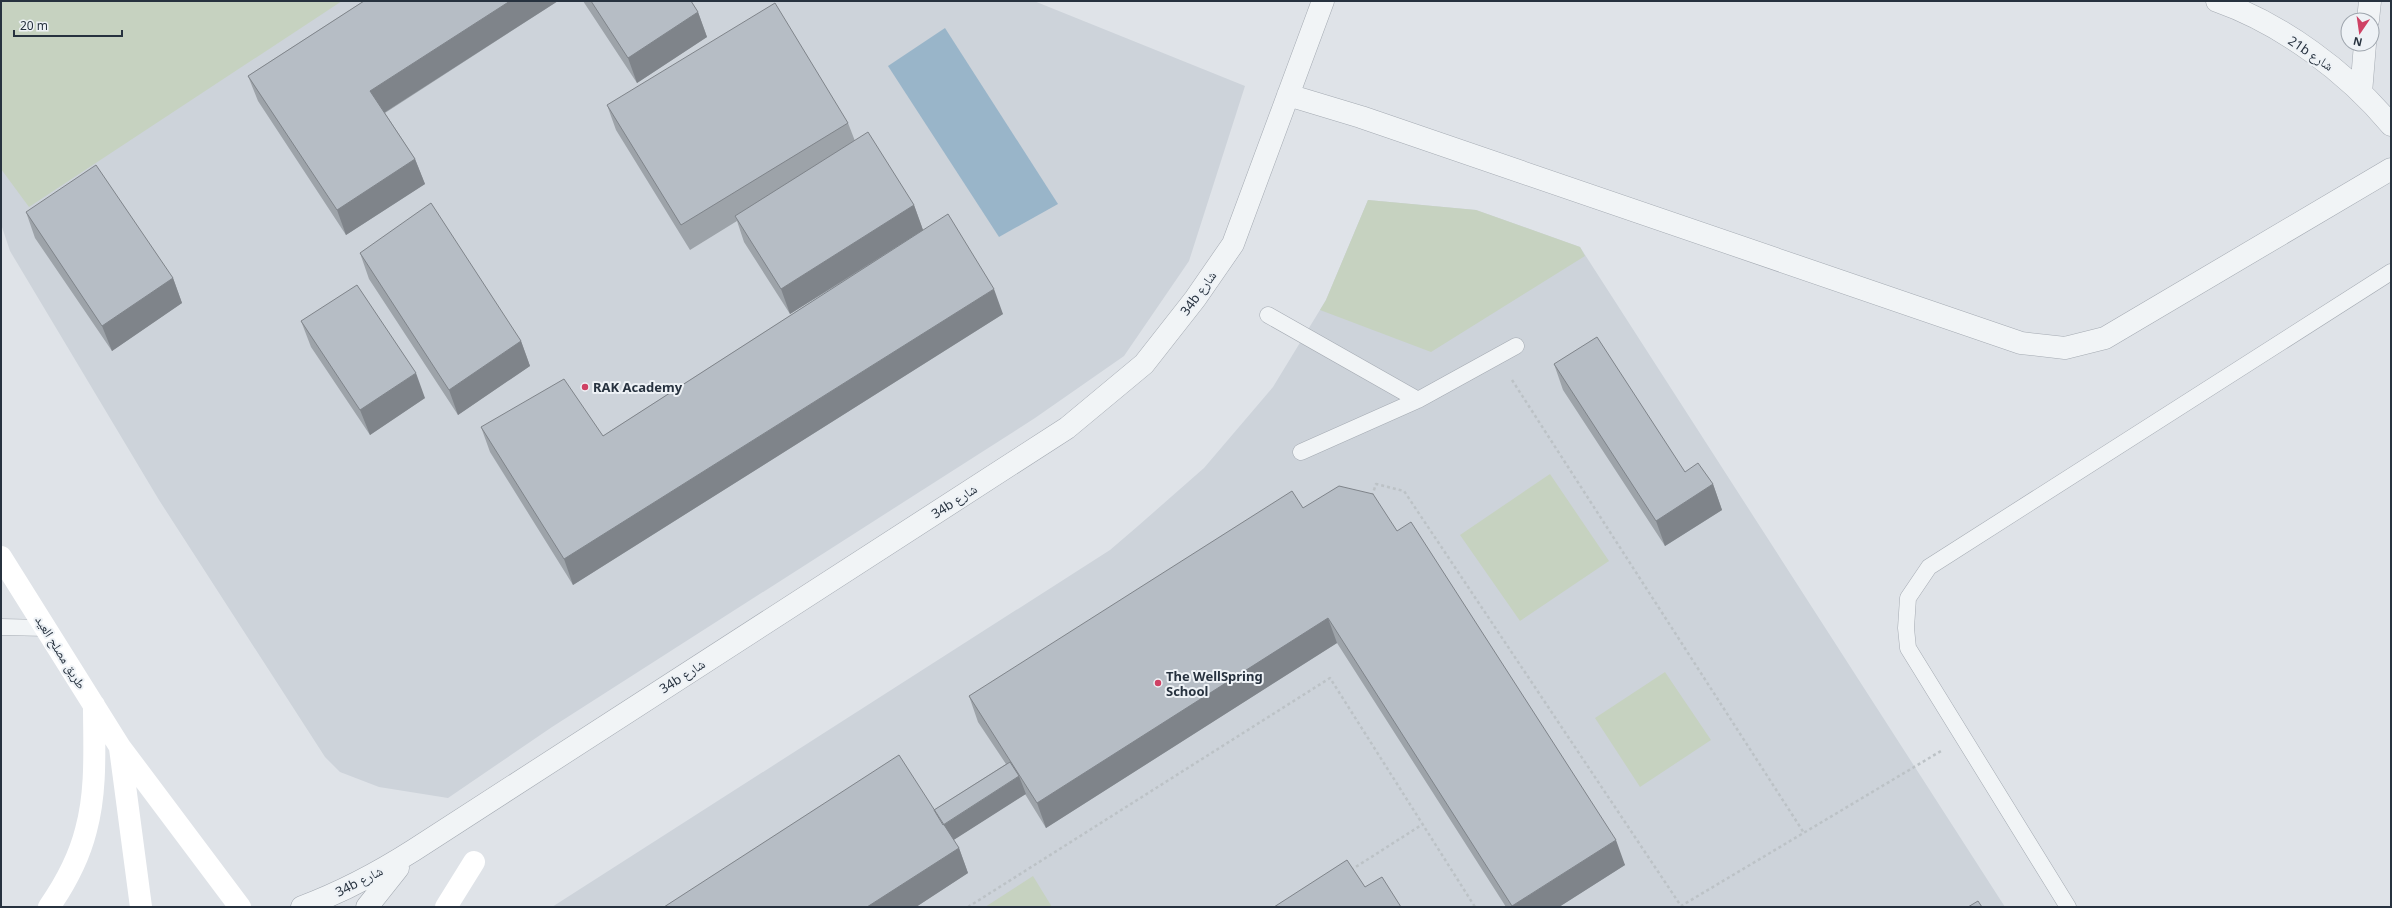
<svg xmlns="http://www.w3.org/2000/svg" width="2392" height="908" font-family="'Noto Sans','Noto Naskh Arabic',sans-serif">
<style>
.built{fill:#cdd3da}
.green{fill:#c6d2c0}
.water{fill:#99b5c9}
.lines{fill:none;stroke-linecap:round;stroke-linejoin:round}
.lane-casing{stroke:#a4aab2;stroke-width:17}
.street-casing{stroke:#a4aab2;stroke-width:23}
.path{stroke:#bcc2c6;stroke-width:2.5;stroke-dasharray:3 3;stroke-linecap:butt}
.lane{stroke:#f1f4f6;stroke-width:16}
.street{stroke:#f1f4f6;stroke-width:22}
.secondary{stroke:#fff;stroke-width:22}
.wall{fill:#9da3a9}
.shaded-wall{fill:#7f848a}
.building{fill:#b6bdc5;stroke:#7f848a}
.poi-dot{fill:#cf4164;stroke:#eef2f6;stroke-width:1.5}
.labels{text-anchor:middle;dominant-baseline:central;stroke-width:4;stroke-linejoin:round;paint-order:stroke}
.street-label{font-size:13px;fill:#27323f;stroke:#eef2f6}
.poi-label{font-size:13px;font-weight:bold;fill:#27323f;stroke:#eef2f6;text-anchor:start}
</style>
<rect width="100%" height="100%" fill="#dfe3e8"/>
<!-- built -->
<path class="built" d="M1 1H1034L1245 86 1189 261 1124 356 1035 418 552 727 448 798 379 787 340 772 325 757 159 500 10 251 1 224Z
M1368 200 1476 210 1580 247 2005 907H552L1110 550 1138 526 1204 468 1273 387 1326 300Z"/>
<!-- green -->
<path class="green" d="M1 1H342L29 207 1 169Z
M1368 200 1476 210 1580 247 1585 256 1431 352 1320 310 1326 300Z
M1550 474 1609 561 1520 621 1460 535Z
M1665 672 1711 740 1640 787 1595 718Z
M1033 876 1052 907H985Z"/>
<!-- water -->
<path class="water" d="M945 28 1058 204 999 237 888 66Z"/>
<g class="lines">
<defs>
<path id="lane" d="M1268 315 1418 400
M1301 452 1418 400 1516 346
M1 627 46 628
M2068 907 1908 648 1906 628 1908 598 1929 567 2391 272"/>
<path id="street" d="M2217 1C2282 24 2347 72 2391 125
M2368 20 2370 1
M2361 93 2365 44
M1288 95 1361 117 2021 343 2065 348 2105 338 2391 169
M302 907C342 892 378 873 414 850L1067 428 1144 364 1195 299 1233 244 1323 1
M367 907 398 868"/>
</defs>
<!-- lane casing -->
<use href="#lane" class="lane-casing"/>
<!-- street casing -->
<use href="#street" class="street-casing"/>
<!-- path -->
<path class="path" d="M1512 380 1804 833
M1372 496 1376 484 1404 491 1681 906 1941 751
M1351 870 1423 824
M968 907 1330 678 1475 907"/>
<!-- lane -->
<use href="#lane" class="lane"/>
<!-- street -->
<use href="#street" class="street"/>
<!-- secondary -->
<path class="secondary" d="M1 557 120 747 240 907
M120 748 141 907
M49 907C65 884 79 858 86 830 97 790 94 746 94 705
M446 907 474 862"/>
</g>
<!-- wall -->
<path class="wall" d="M364 1H558L385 113 415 159 425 184 346 235 258 101 248 76Z
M583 1H691L698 12 707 37 637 83Z
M607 105 848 123 855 141 914 205 923 230 1003 314 573 585 490 452 481 427 603 436 863 269 790 314 744 242 737 221 690 250 616 130Z
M26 212 173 278 182 303 112 351 35 238Z
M360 253 521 341 530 366 458 415 369 279Z
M301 321 425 398 370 435 311 347Z
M1554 364 1685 472 1713 484 1722 510 1665 546 1563 390Z
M1303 508 1397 531 1625 865 1559 907H1506L1337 643 1046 828 1025 794 953 840 959 848 968 873 916 907H664L934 810 1006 764 978 722 969 696Z"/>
<!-- shaded-wall -->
<path class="shaded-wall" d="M510 1H558L379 116 370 91Z
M698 12 707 37 637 83 628 58Z
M415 159 425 184 346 235 337 210Z
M914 205 923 230 790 314 781 289Z
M173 278 182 303 112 351 102 326Z
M994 289 1003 314 573 585 564 559Z
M521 341 530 366 458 415 449 390Z
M416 373 425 398 370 435 360 410Z
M1713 484 1722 510 1665 546 1656 521Z
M1328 618 1337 643 1046 828 1037 803Z
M1019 776 1026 794 949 843 942 826Z
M1616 840 1625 865 1559 907H1513L1512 906Z
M959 848 968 873 916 907H867Z"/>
<!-- building -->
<path class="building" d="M364 1H510L370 91 415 159 337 210 248 76Z
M591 1H691L698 12 628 58Z
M775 3 848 123 681 225 607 105Z
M868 132 914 205 781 289 735 216Z
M96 165 173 278 102 326 26 212Z
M431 203 521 341 449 390 360 253Z
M948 214 994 289 564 559 481 427 564 379 603 436Z
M357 285 416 373 360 410 301 321Z
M1597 337 1685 472 1698 463 1713 484 1656 521 1554 364Z
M1339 486 1373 494 1397 531 1411 522 1616 840 1512 906 1328 618 1037 803 969 696 1292 491 1303 508Z
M899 755 959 848 867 907H664Z
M1010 762 1019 776 943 825 934 810Z
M1347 860 1365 887 1382 877 1401 907H1274Z
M1978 901 1982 907H1968Z"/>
<!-- markers -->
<g class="poi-dot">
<circle cx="585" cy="387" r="4"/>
<circle cx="1158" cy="683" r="4"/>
</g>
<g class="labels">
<!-- street labels -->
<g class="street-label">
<text transform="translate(2311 53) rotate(34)">21b شارع</text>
<text transform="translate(1198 293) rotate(-54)">34b شارع</text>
<text transform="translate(954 501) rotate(-33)">34b شارع</text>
<text transform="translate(61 652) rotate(58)">طريق مصلح العيد</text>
<text transform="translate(682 676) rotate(-33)">34b شارع</text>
<text transform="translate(359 881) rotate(-27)">34b شارع</text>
</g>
<!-- poi labels -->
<g class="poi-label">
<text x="593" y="387">RAK Academy</text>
<text x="1166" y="676">The WellSpring<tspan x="1166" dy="15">School</tspan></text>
</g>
</g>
<!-- border -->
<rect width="2392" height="908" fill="none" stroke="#27323f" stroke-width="4"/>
<!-- north arrow -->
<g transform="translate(2360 32) rotate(193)"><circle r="19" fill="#eef2f6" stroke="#9ea5ad"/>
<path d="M0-3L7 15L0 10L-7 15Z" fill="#cf4164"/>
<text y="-6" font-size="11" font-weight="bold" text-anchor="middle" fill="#27323f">N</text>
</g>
<!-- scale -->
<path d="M14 30v6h108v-6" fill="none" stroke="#27323f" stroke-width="2"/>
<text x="20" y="30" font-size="12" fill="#27323f" stroke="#eef2f6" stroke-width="3" paint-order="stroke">20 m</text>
</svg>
